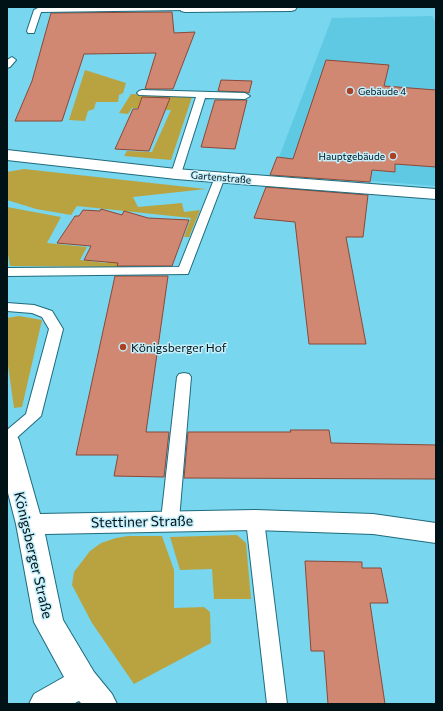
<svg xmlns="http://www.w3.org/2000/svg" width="443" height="711" font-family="Commissioner,sans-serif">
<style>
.built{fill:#5fc9e4}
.green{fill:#b9a341}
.building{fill:#d18873;stroke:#8b4836}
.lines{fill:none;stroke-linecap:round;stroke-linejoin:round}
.service-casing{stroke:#1f6b7c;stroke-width:2}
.minor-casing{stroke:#1f6b7c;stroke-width:2}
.service{fill:#fff;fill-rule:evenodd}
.minor{fill:#fff;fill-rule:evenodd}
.poi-dot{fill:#aa4124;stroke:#c4effb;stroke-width:1.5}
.labels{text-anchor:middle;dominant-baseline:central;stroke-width:3;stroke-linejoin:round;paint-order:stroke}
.far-poi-label{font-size:10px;fill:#011217;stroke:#c4effb;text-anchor:start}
.far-street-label{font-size:10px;fill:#011217;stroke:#c4effb}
.poi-label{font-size:12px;fill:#011217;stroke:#c4effb;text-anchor:start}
.near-street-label{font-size:14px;fill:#011217;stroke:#c4effb}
</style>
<rect width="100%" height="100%" fill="#78d6ee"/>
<!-- built -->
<path class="built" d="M432 16 436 22V186L273 173 332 18Z"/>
<!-- green -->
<path class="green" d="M85 70 126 83 123 93 119 95 118 102H96L94 109 88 111 85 121 69 120Z
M131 94 192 97 171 160 124 156 127 151 152 152 171 110 132 108 128 114 119 113Z
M24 169 206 189 133 197 138 207 182 203 184 212 200 210 189 237H184L191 218 77 206 71 215 36 209 7 200V172Z
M7 207 61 217 47 243 87 247 80 260 106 263 109 258 129 259 126 267 10 266 7 249Z
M19 316 42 320 22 407 14 408 7 358V318Z
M237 535 246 543 251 599H214L212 569 180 570 170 537Z
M128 536H162L174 570V608L204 607 210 612 211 643 134 684 92 623 72 585 74 572 90 551 101 543 116 538Z"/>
<!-- building -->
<path class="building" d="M172 12 174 33 195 32 173 89H145L156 53 84 54 62 121H15L32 81 51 13Z
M326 60 389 65 384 86 436 90V167L395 164V172L372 170 370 182 270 175 277 157 293 159Z
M221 80 252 81 249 93 245 92 218 91Z
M142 97 170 98 149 151 115 149 133 109H138Z
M215 100H247L235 149 201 147Z
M266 187 368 195 363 237H346L366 344H309L295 222 254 218Z
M101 209 122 215 124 211 148 218 189 220 172 266H117L118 263 84 260 91 246 57 243 75 216H79L83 210 100 211Z
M115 276H168L146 432H169L164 477 114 476 118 455H76Z
M290 430H329L331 443 436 445V479L184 478 188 432H291Z
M305 561 362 562V568H381L388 603H370L385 704H328L324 651H311Z"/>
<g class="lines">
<defs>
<path id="service" d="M188 7V10H185L41 12 34 33H28L27 31 34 10 38 8Z
M12 57 16 60 10 67 7 68V60Z
M142 90 245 93 250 96 245 99 205 98 181 174 176 177 171 174 196 97 139 95 137 93 139 91Z
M220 174 225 177 188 274 7 276V268L179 267 215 177Z
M7 303 34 305 52 311 63 329 41 416 12 442 7 443V430L26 414 49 329 42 317 32 313 7 311Z
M184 373 189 374 191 377 179 520 176 524 170 526 164 524 161 520 177 377 179 374Z
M255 514 261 516 264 520 287 704H267L246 520 249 516Z"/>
<path id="minor" d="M180 7H297L295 10 291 11 185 12 181 11Z
M7 150 176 169 436 189V199L176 179 7 160Z
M7 432 16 434 19 440 40 514 255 510 373 514 436 523V543L373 534 255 530 45 534 63 620 94 672 112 694 117 704H82L79 701 73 704H29L34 694 64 677 34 622 16 524 7 489Z"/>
</defs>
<!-- service casing -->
<use href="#service" class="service-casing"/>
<!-- minor casing -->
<use href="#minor" class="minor-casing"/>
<!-- service -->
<use href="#service" class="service"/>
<!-- minor -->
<use href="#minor" class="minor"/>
</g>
<!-- markers -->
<g class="poi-dot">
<circle cx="350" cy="91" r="4"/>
<circle cx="393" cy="156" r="4"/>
<circle cx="123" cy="347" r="4"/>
</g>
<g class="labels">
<!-- far-poi labels -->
<g class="far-poi-label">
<text x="358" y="91">Gebäude 4</text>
<text x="385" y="156" text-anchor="end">Hauptgebäude</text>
</g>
<!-- far-street labels -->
<g class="far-street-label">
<text transform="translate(221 177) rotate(5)">Gartenstraße</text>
</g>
<!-- poi labels -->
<g class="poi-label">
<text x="131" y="347">Königsberger Hof</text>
</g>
<!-- near-street labels -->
<g class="near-street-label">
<text transform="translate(142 521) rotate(-1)">Stettiner Straße</text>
<text transform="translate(34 555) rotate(77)">Königsberger Straße</text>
</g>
</g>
<!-- border -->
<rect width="443" height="711" fill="none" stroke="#011217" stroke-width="16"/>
</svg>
